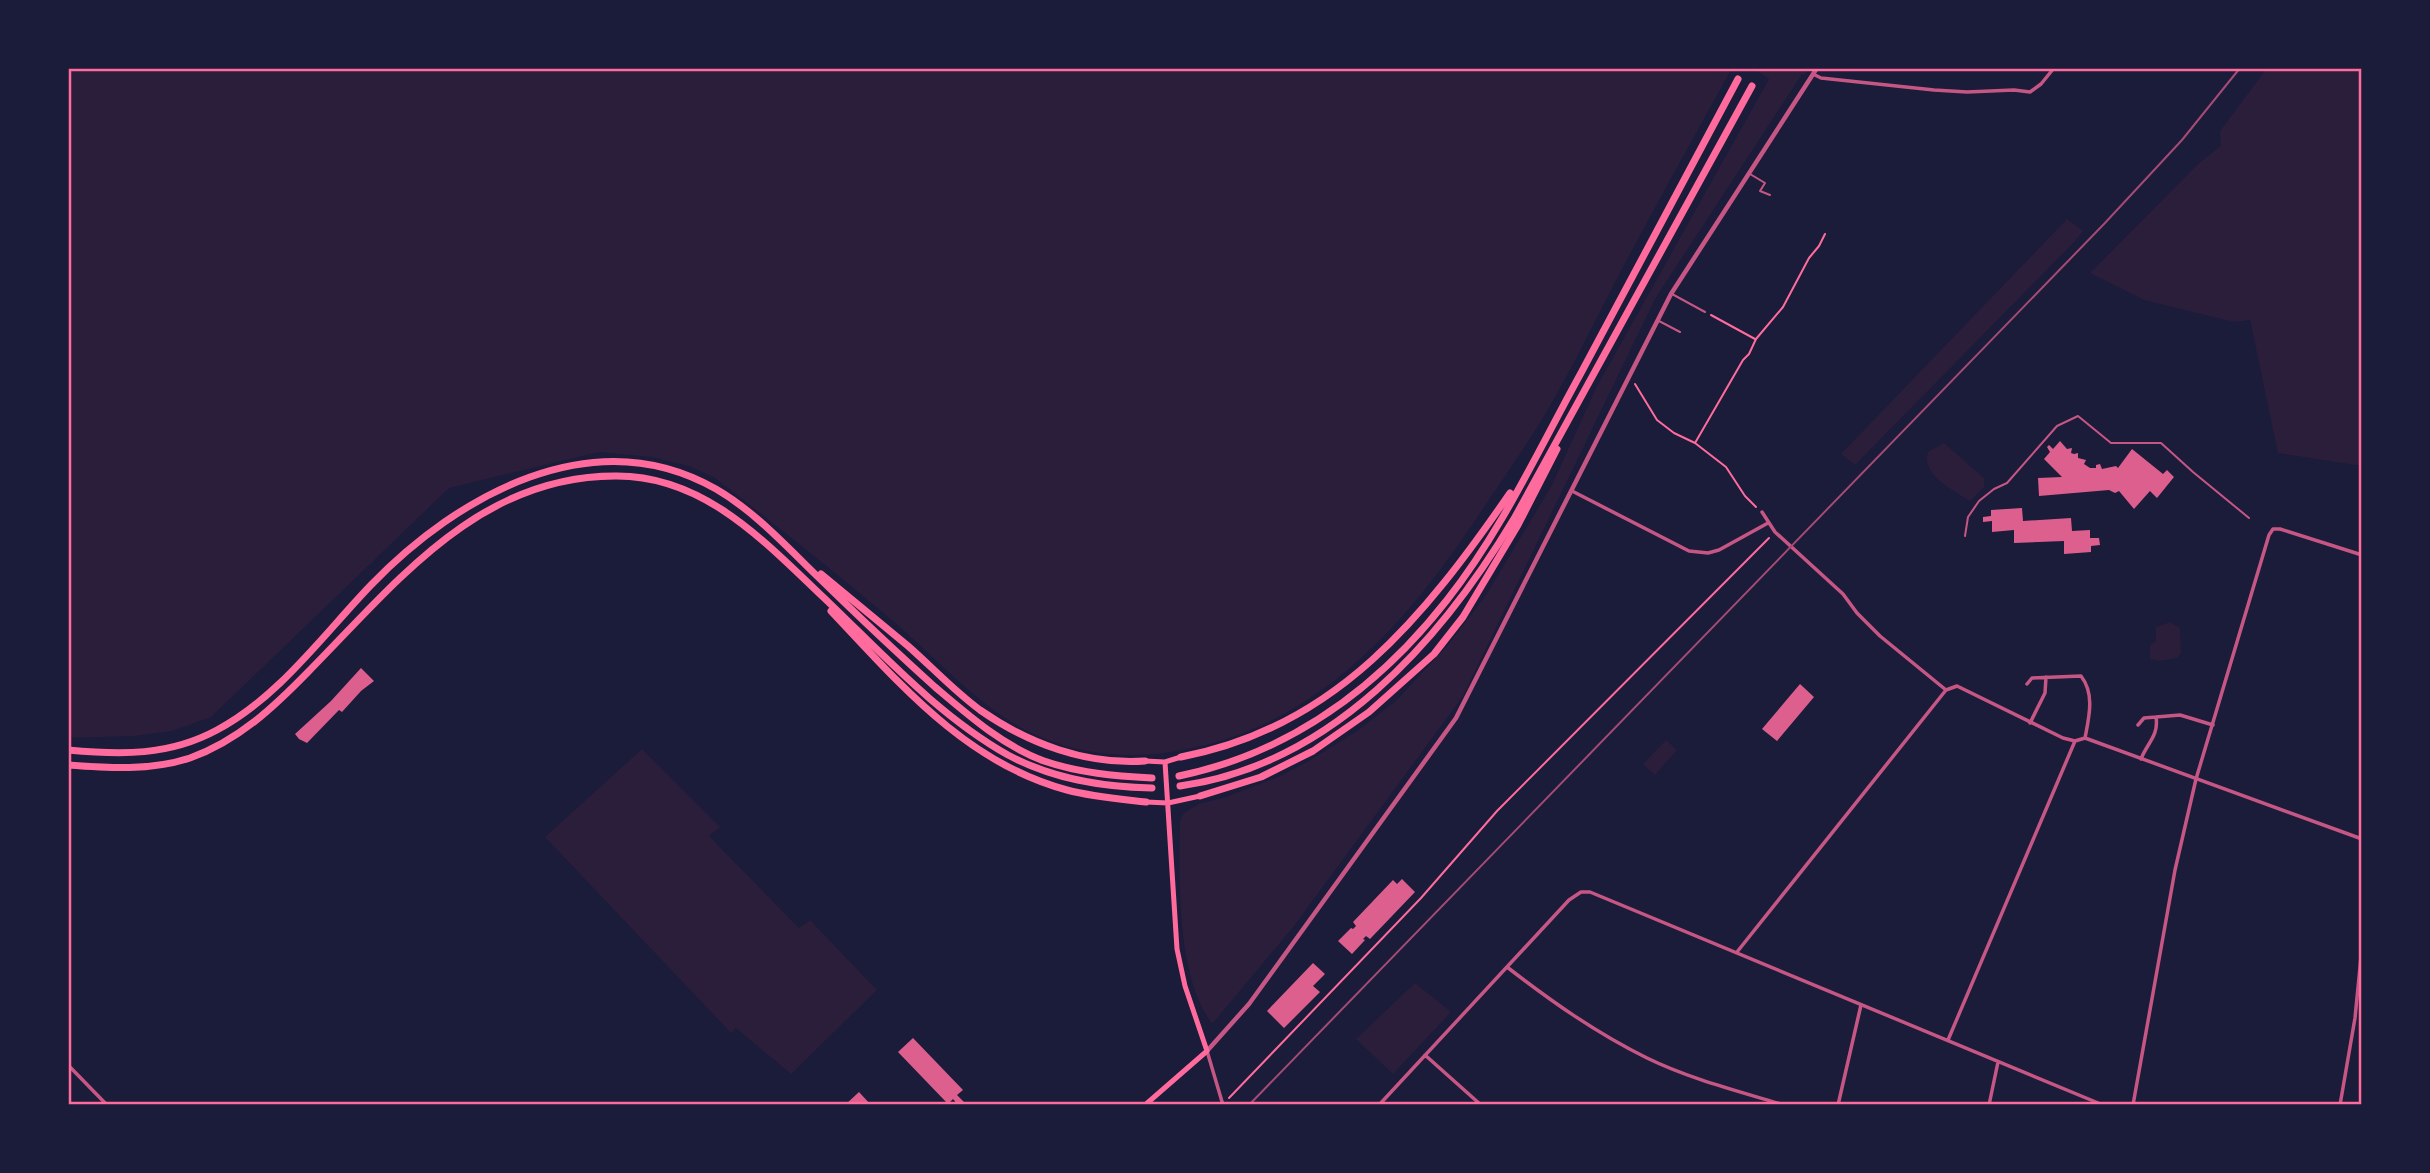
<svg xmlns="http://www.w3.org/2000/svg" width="2430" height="1173" font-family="'PT Sans',sans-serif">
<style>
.green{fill:#2a1e3b}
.building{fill:#dd5f8e}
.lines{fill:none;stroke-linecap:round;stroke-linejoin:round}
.path{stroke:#ff6b9d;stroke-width:2}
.service{stroke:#c65784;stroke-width:2}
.minor{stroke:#c65784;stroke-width:3.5}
.tertiary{stroke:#c65784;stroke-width:4.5}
.secondary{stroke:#ff6b9d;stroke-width:5}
.motorway{stroke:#ff6b9d;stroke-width:7}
.tram{stroke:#a44b75;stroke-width:2}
.neatline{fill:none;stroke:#ff6b9d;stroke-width:2.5}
</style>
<rect width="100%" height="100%" fill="#1b1b3a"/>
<!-- green -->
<path class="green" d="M68 68H1732C1695 135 1658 201 1622 269 1596 318 1572 370 1543 418 1526 445 1508 472 1490 498 1416 612 1328 721 1188 749 1140 759 1089 757 1043 738 985 715 940 661 893 621 835 572 775 524 715 478L689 466 651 457 599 452 449 488 211 717 172 731 134 736 68 738Z
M1753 68H1808L1805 75 1802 74 1655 299 1463 696 1294 926 1213 1023 1211 1022C1176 975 1179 877 1180 820L1184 813 1199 804 1226 797 1278 777 1309 761 1357 731 1397 700 1448 645 1486 595 1552 485 1596 388 1769 79Z
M2267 68H2362V466L2278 453 2250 320 2234 322 2144 300 2090 273 2199 163 2221 146 2220 131Z
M2067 219 2083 231 2075 241 1855 465 1841 454Z
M1944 443 1984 478V487L1970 501C1953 490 1921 475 1928 452Z
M2170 622 2180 628 2181 652 2177 658 2159 661 2150 659V645L2156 641V627Z
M1666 740 1677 750 1655 775 1643 764Z
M642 749 720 827 709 836 799 928 810 920 877 990 791 1074 736 1028 731 1033 545 837Z
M1415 983 1451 1012 1393 1074 1356 1039Z"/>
<!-- building -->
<path class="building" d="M2060 441 2067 449 2072 448 2071 453 2074 454 2078 453V458L2086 460 2084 464 2090 468H2096V465L2100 464 2102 469 2116 466 2118 468 2132 449 2163 474 2167 470 2174 477 2157 498 2150 491 2134 509 2119 491 2115 493 2109 490 2039 496 2038 478 2062 477 2044 459 2050 452 2047 447 2049 445 2053 449Z
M2022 508 2023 521 2071 518 2072 531 2090 530V538H2099L2100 545 2091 546V552L2064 554V541L2014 543V530L1992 532V521L1983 522V517L1991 516V510Z
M361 668 374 681 361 691 342 712 339 710 307 743 299 739 295 734 331 701Z
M1800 684 1814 697 1777 741 1762 729Z
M1402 879 1415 892 1370 939 1366 936 1363 939 1365 940 1352 954 1338 941 1351 928 1353 929 1356 926 1353 922 1393 880 1397 884Z
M1313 963 1325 974 1313 986 1320 992 1284 1028 1267 1011Z
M913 1038 963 1090 957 1095 967 1105H958L953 1099 948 1104 898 1052Z
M859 1092 871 1105H845Z"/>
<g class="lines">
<!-- path -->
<path class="path" d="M1711 315 1755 339
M1635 384 1657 420 1674 433 1695 443 1726 467 1745 496 1756 507
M1695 443 1743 360 1749 354 1756 339 1783 307 1809 258 1819 246 1825 234
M1229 1098 1421 898 1497 811 1769 538"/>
<!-- service -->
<path class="service" d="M1750 174 1765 183 1760 191 1770 195
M1672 294 1705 312
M1659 321 1680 332
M1965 536 1968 517 1979 501 1994 489 2007 483 2057 426 2078 416 2111 443H2161L2193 472 2249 518"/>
<!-- minor -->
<path class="minor" d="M1813 74 1821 78 1934 90 1967 92 2014 90 2030 92 2041 84 2054 68
M1572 491 1689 551 1708 553 1719 550 1768 523
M1762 512 1775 532 1843 594 1857 613 1880 636 1946 690
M2027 684 2032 678 2081 676C2095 694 2089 717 2085 738
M2030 723 2045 693 2046 677
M2138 725 2144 718 2180 715 2213 725
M2141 759C2147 743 2159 736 2156 717
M1737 952 1946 690 1957 686 2063 738 2075 741 2085 738 2362 839
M1507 967C1551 1001 1596 1033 1647 1058 1690 1079 1738 1091 1784 1105
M1948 1040 2075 741
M1207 1051 1223 1105
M1425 1055 1481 1105
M68 1065 107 1105
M1379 1105 1569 900 1581 892H1590L2103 1105
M1838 1105 1861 1005
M1989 1105 1998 1062
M2133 1105 2175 870 2196 779 2269 535 2273 529H2280L2362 555
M2340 1105 2355 1018 2362 947"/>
<!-- tertiary -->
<path class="tertiary" d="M1207 1051 1249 1004 1456 718 1671 294 1817 68"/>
<!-- secondary -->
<path class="secondary" d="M1145 761 1165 762 1181 757
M1146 802 1168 803 1200 796
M1145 1105 1207 1051 1185 986 1177 949 1165 762"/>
<!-- motorway -->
<path class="motorway" d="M821 574C850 598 879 622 908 646 932 667 954 691 980 710 1029 744 1086 765 1145 761
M831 611C900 684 966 763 1067 790 1093 797 1120 799 1146 802
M68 750C121 755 169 756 217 730 279 697 323 635 371 585 458 495 593 419 716 489 754 511 785 545 816 575 855 613 895 651 935 687 968 715 1003 746 1044 761 1079 773 1115 776 1152 778
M1181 757C1336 728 1425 616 1510 493
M68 765C109 768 150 771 190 758 238 741 274 707 309 671 396 583 478 476 615 476 703 475 763 540 822 596 880 651 937 715 1008 755 1053 779 1101 787 1152 788
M1179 776C1289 753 1378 688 1447 600 1501 532 1539 449 1581 373 1634 275 1685 177 1738 79
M1180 786C1331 765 1441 641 1515 517L1752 86
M1200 796 1261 777 1313 751 1369 712 1434 654 1463 617 1518 525 1557 449"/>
<!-- tram -->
<path class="tram" d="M1249 1105 2104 224 2182 140 2240 68"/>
</g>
<!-- border -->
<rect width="2430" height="1173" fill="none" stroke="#1b1b3a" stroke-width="140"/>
<rect x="70" y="70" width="2290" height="1033" class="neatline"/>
</svg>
